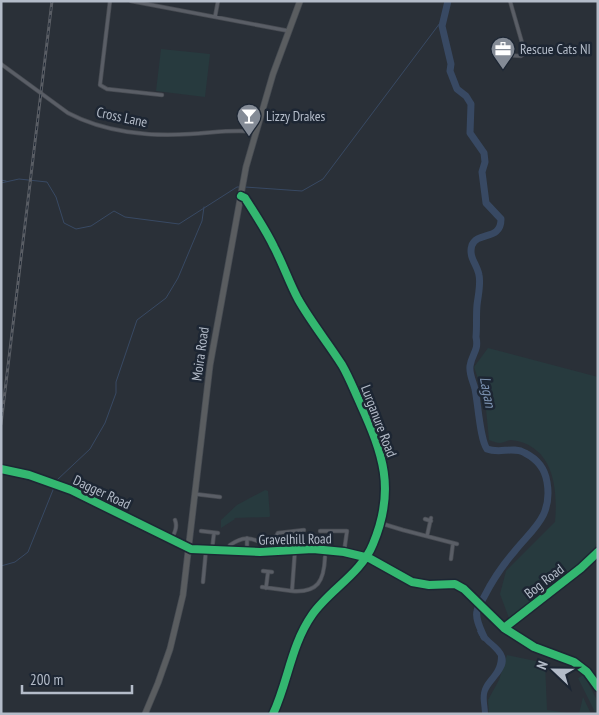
<svg xmlns="http://www.w3.org/2000/svg" width="599" height="715" font-family="'PT Sans Narrow',sans-serif">
<style>
.green{fill:#273a3e}
.water{fill:#384963}
.lines{fill:none;stroke-linecap:round;stroke-linejoin:round}
.stream{stroke:#384963;stroke-width:1}
.river{stroke:#384963;stroke-width:7}
.street-casing{stroke:#484c53;stroke-width:4.5}
.highway-casing{stroke:#474c53;stroke-width:7}
.street{stroke:#5a5e66;stroke-width:3}
.highway{stroke:#5a5d60;stroke-width:5.5}
.rail-casing{stroke:#595d64;stroke-width:3}
.rail{stroke:#1d2633;stroke-width:1;stroke-dasharray:4;stroke-linecap:butt}
.cycleway-casing{stroke:#1d2633;stroke-width:11}
.cycleway{stroke:#33b770;stroke-width:8}
.labels{text-anchor:middle;dominant-baseline:central;stroke-width:5;stroke-linejoin:round;paint-order:stroke}
.poi-label{font-size:14px;fill:#b4bcc9;stroke:#1d2633;text-anchor:start}
.street-label{font-size:14px;fill:#b4bcc9;stroke:#1d2633}
.water-label{font-size:15px;font-style:italic;fill:#7c92b1;stroke:#1d2633}
</style>
<rect width="100%" height="100%" fill="#2a3038"/>
<!-- green -->
<path class="green" d="M161 49 210 54 205 97 156 91Z
M488 348 598 377V537L595 548 583 560 509 618 500 594 506 571 555 522C558 489 554 445 511 440 507 440 504 443 500 443 497 443 492 441 489 440L485 399 474 367Z
M265 490 268 491 270 516 269 517 234 518 235 519 221 528V520L237 505Z
M507 655 545 663 547 710 575 714H489L488 700 499 680Z
M584 675 598 702V714H596L578 678Z
M583 697 591 714H579Z"/>
<!-- water -->
<path class="water" d="M483 629C487 640 502 645 505 656 510 670 490 682 487 694 486 701 488 707 488 714H482C482 705 479 698 482 689 487 676 498 673 498 656 492 646 481 642 477 631Z"/>
<g class="lines">
<!-- stream -->
<path class="stream" d="M1 180 6 181
M1 183 19 179 47 182 56 197 64 223 76 229 91 226 114 211 125 217 179 224 237 187H241
M245 187 302 191 323 179 443 19
M1 566 15 562 28 552 57 480 90 449 105 423 116 393V382L137 320 166 298 178 278 202 221 204 207"/>
<!-- river -->
<path class="river" d="M448 1 442 26 451 64 450 71 457 89 466 96 471 104 470 133 484 153 485 162 482 172 486 203 501 219C501 241 478 231 472 245 468 257 477 264 479 275 481 284 478 296 477 305 476 316 477 326 476 337 479 351 472 353 470 366 469 374 473 381 475 389 478 403 480 440 487 449 500 454 513 446 525 453 537 459 545 469 547 482 553 517 532 529 514 552 502 566 492 581 484 597 482 601 478 606 477 611 475 619 481 630 484 637"/>
<defs>
<path id="street" d="M110 1 100 85 107 89 162 95
M131 1 289 31
M215 17 218 1
M498 58 506 55 521 56 525 53 510 1
M1 64 68 113C104 132 149 137 190 134 212 133 234 129 256 132
M242 196 245 198C255 214 266 230 274 247 283 264 289 282 298 299 311 322 328 343 342 365 349 377 354 390 360 403 383 454 396 489 373 544 361 574 329 590 312 615 291 645 288 682 273 714
M1 469 29 475 71 490 191 549 260 552 313 549 344 552 369 558 412 582 429 585 455 584 464 589 504 628 534 647 574 662 587 672 598 687
M195 494 220 497
M425 519 431 521
M380 523 403 530 457 544
M201 531 218 533
M320 531H347L344 552
M427 536 431 518
M171 540C174 534 178 527 175 520
M230 545C242 537 250 536 263 544
M212 550 214 533
M295 550 292 591C318 593 324 581 325 557
M276 551 275 538 278 533 304 530
M247 552V538
M451 559 453 543
M263 571 272 572
M203 582 206 550
M262 587 292 591
M266 588 268 572
M504 628 581 568 598 552"/>
<path id="highway" d="M145 714 158 683 170 649 183 595 210 365 246 167 273 74 300 1"/>
</defs>
<!-- street casing -->
<use href="#street" class="street-casing"/>
<!-- highway casing -->
<use href="#highway" class="highway-casing"/>
<!-- street -->
<use href="#street" class="street"/>
<!-- highway -->
<use href="#highway" class="highway"/>
<defs>
<path id="rail" d="M1 424 52 1"/>
</defs>
<!-- rail casing -->
<use href="#rail" class="rail-casing"/>
<!-- rail -->
<use href="#rail" class="rail"/>
<defs>
<path id="cycleway" d="M241 196 245 198C255 214 266 230 274 247 283 264 289 282 298 299 311 322 328 343 342 365 349 377 354 390 360 403 383 454 396 489 373 544 361 574 329 590 312 615 291 645 288 682 273 714
M1 469 29 475 71 490 191 549 260 552 313 549 344 552 369 558 412 582 429 585 455 584 464 589 504 628 534 647 574 662 587 672 598 687
M504 628 581 568 598 552"/>
</defs>
<!-- cycleway casing -->
<use href="#cycleway" class="cycleway-casing"/>
<!-- cycleway -->
<use href="#cycleway" class="cycleway"/>
</g>
<!-- icons -->
<defs>
<symbol id="office-pin" viewBox="-11 -11 22 30"><path d="M0 17L-7.5 6A9.5 9.5 0 1 1 7.5 6Z" fill="#848b96" stroke="#1d2633"/><path d="M-6-3h4V-5.5h4V-3h4V5H-6ZM-1-4.5V-3h2v-1.5ZM-6 0V1H6V0Z" fill="#fff"/></symbol>
<symbol id="bar-pin" viewBox="-11 -11 22 30"><path d="M0 17L-7.5 6A9.5 9.5 0 1 1 7.5 6Z" fill="#848b96" stroke="#1d2633"/><path d="M-6-5H6L.8 .8V4.5H3.5V6h-7V4.5H-.8V.8Z" fill="#fff"/></symbol>
</defs>
<g fill-rule="evenodd">
<use href="#office-pin" x="489" y="35" width="28" height="38"/>
<use href="#bar-pin" x="235" y="102" width="28" height="38"/>
</g>
<g class="labels">
<!-- poi labels -->
<g class="poi-label">
<text x="520" y="49">Rescue Cats NI</text>
<text x="266" y="116">Lizzy Drakes</text>
</g>
<!-- street labels -->
<g class="street-label">
<text transform="translate(122 117) rotate(12)">Cross Lane</text>
<text transform="translate(200 354) rotate(-82)">Moira Road</text>
<text transform="translate(379 421) rotate(69)">Lurganure Road</text>
<text transform="translate(102 492) rotate(25)">Dagger Road</text>
<text transform="translate(295 539) rotate(-1)">Gravelhill Road</text>
<text transform="translate(544 581) rotate(-38)">Bog Road</text>
</g>
<!-- water labels -->
<g class="water-label">
<text transform="translate(488 392) rotate(79)">Lagan</text>
</g>
</g>
<!-- border -->
<rect width="599" height="715" fill="none" stroke="#b4bcc9" stroke-width="5"/>
<!-- north arrow -->
<g transform="translate(554 670) rotate(292)" stroke="#1d2633" stroke-width="4" paint-order="stroke">
<path d="M0-4L9 19L0 12L-9 19Z" fill="#b4bcc9"/>
<text y="-8" font-size="14" font-weight="bold" text-anchor="middle" fill="#b4bcc9">N</text>
</g>
<!-- scale -->
<path d="M22 685v8h110v-8" fill="none" stroke="#b4bcc9" stroke-width="2.5"/>
<text x="30" y="685" font-size="15" fill="#b4bcc9" stroke="#1d2633" stroke-width="4" paint-order="stroke">200 m</text>
</svg>
